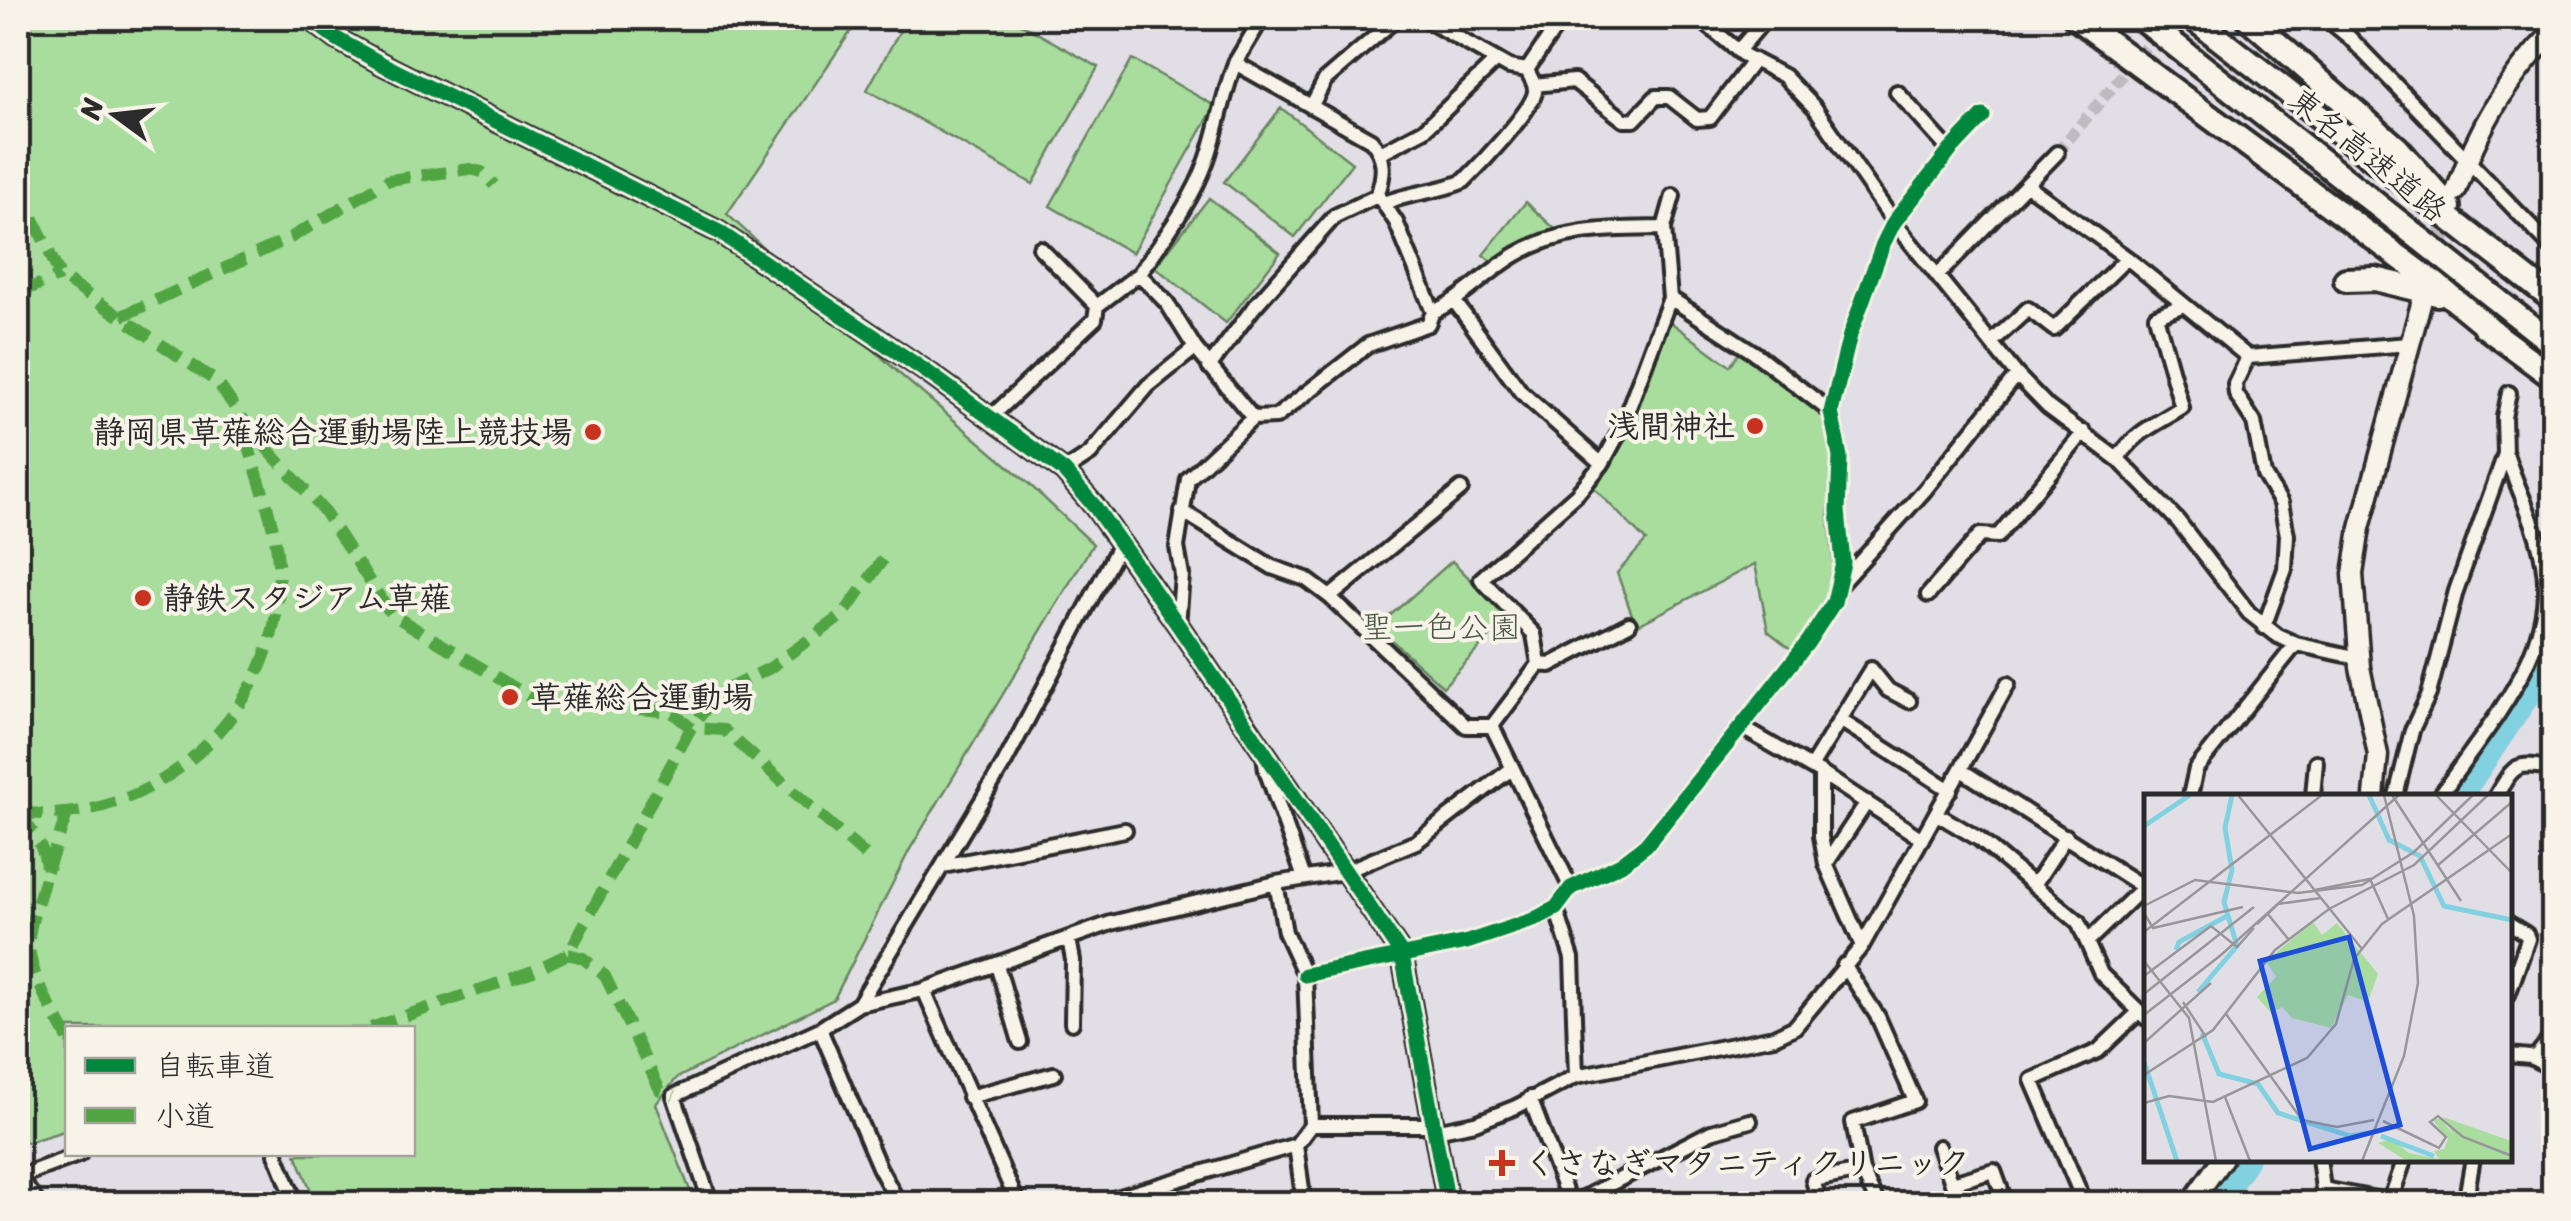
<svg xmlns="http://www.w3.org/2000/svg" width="2571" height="1221" font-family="Sriracha,'Klee One',sans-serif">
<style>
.green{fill:#a9dd9e;stroke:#6a8464;stroke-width:2.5}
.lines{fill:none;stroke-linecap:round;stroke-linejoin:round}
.river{stroke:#82d1e0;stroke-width:30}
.street-tunnel{stroke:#bdbac0;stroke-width:12;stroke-dasharray:12 6;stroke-linecap:butt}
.secondary-tunnel{stroke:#bdbac0;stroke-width:18;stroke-dasharray:18 9;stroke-linecap:butt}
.street-casing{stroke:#2b2b2b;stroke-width:20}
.secondary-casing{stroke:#2b2b2b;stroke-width:25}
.highway-casing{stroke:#2b2b2b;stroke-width:30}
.street{stroke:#f7f3e8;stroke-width:12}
.secondary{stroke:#f7f3e8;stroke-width:18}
.highway{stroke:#f7f3e8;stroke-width:22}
.quiet{stroke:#51a443;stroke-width:12;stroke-dasharray:25 12;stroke-linecap:butt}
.cycleway-casing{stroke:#f7f3e8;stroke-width:21}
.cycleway{stroke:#00873e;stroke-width:15}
.poi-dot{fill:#c8321e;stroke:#f7f3e8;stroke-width:4}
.labels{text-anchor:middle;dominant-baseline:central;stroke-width:8;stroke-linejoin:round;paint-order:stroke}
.street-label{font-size:32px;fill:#2b2b2b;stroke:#f7f3e8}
.poi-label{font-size:32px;font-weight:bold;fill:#2b2b2b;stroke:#f7f3e8;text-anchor:start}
.park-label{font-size:32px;fill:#4a5848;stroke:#f7f3e8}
.inset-river{fill:none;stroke:#82d1e0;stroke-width:5}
.inset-road{fill:none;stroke:#99969b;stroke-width:2.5}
.view{fill:#1d4ed8;fill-opacity:0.15;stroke:#1d4ed8;stroke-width:5}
.inset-edge{fill:none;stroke:#2b2b2b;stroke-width:5}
</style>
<rect width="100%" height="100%" fill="#e2dee5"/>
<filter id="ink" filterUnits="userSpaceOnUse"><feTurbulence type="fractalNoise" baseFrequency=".01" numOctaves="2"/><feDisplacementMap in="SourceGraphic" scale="20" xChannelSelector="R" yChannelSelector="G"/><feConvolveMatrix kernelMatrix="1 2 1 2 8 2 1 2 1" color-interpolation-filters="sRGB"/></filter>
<g filter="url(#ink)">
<!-- green -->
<path class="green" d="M18 18H860L727 214 901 375 1028 483 1093 544 910 849 834 999 677 1078 656 1104 695 1203H316L296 1154H412V1028H68L67 1130 25 1143 18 1127Z
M907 18H1010L1098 67 1033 184 867 90Z
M1132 59 1215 106 1132 253 1050 206Z
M1281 108 1352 163 1295 237 1224 182Z
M1209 198 1280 253 1226 323 1155 267Z
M1526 202 1556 230 1525 242 1492 262 1483 255Z
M1669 321 1730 366 1741 350 1827 420 1834 472 1828 511 1834 569 1831 592 1792 650 1768 631 1755 564 1636 626 1617 573 1646 541 1593 487 1612 465Z
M1452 561 1508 617 1443 687 1377 627Z"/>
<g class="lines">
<!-- river -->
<path class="river" d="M2457 796 2539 674 2554 625
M2214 1204 2244 1158"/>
<!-- street-tunnel -->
<path class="street-tunnel" d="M2057 153 2170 18"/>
<!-- secondary-tunnel -->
<path class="secondary-tunnel" d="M2425 291 2451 206"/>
<defs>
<path id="street" d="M1699 18 1742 54 1784 76 1815 108 1894 222 2017 375 2048 407 2120 461 2178 521 2249 613 2278 636 2296 644 2359 658
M2326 18 2349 37 2554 250
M1738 51 1766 18
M1527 70 1562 18
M1534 85 1574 81 1624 120H1634L1656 97H1669L1697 119 1710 118 1754 60
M1897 92 1950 151
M1312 105 1325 80 1397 18
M1382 152 1424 130 1497 60
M2027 185 2127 258 2248 357 2409 344
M1379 197 1396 222 1433 312
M1385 203C1412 192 1440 192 1464 181 1479 166 1532 111 1535 92 1536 84 1530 77 1527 70L1509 67 1423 18
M1040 248 1097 306
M1139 274C1164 238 1192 202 1207 160 1218 128 1223 95 1235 63
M1938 275 2057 153
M1670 298 1756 354 1831 412
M1455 302 1521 392 1602 464
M1993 341 2028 309 2054 329 2127 258
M2248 357 2235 384 2236 394 2254 422 2264 475 2281 503 2287 535 2285 569 2264 627
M1209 367 1254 307 1335 216 1377 196C1385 174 1386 157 1371 140L1235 63 1262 18
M991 417 1095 319 1097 306 1139 274 1167 303 1195 348 1253 418
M2117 459C2139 429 2152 427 2182 408L2156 316 2184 305
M1064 471 1090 454 1148 386 1195 348
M1182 511 1272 567 1306 579 1330 597 1466 726H1492L1539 664 1534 634 1481 579 1577 494 1602 464 1621 429 1670 298 1664 228 1673 196
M1841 583 1924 491 2017 375
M1928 595 1980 535 1998 536 2084 432
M1330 597 1461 489
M1178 625 1182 575 1177 547 1188 479 1253 418 1276 417 1368 345 1428 324 1433 312C1465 298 1487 271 1517 254 1564 227 1612 229 1664 228
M1539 664 1550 665 1629 624
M1840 720 1950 790
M1492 726 1571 888
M1741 727 1821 773 1922 839
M1264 754 1266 770 1304 878
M1811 767 1871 669 1888 690 1909 701
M1961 770 2143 887
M1821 773V836L1826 864 1862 946
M2190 796 2196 769 2296 644
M2313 796 2316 762
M2396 796 2412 730 2429 694 2456 591 2505 454 2504 417 2509 393
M2440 796C2485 728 2559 652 2543 563 2537 525 2518 491 2506 454
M2496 796C2515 763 2516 762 2554 769
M1937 814 1979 839 2078 922 2101 974 2146 1018
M1826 864 1867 802
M943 866 1125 830
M2034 885 2066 836
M1556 908 1572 958 1576 1076
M2508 923 2526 934 2528 939 2508 995
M1069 939 1073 960 1072 1023
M2087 942 2146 885
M997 965 1020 1042
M1844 965 1878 1017 1915 1101 1853 1122 1862 1171 1878 1204
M1305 975 1467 942 1533 920 1556 908 1571 888 1621 864 1646 845 1741 727 1808 642 1834 602 1843 563 1838 511 1840 457 1831 412 1850 335 1883 244 1894 222 1950 151 1983 116
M924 990 1018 1204
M859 1004 924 990 1111 923 1276 883 1344 872 1416 842 1510 770
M820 1029 879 1167 899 1204
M2508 1055 2530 1057 2554 1069
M2530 1057 2536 1056 2549 1040 2554 1041
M969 1097 1054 1074
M1530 1098 1570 1204
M1311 1125H1434
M1435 1131 1475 1123 1516 1107 1576 1076 1774 1037 1795 1027 1862 946 2008 684
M1296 1145 1304 1204
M1939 1147 1952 1183 1994 1171 2006 1204
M276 1154 296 1204
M2319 1158 2323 1189 2322 1204
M18 1177 80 1154
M2323 1189 2403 1204
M2390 1201 2405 1158
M711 1204 674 1096 820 1029 859 1004 1005 762 1120 544
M1096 1204 1296 1145 1311 1125 1305 975 1285 932 1276 883
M1572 1204 1711 1132 1750 1121
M1820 1204 1813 1180 1862 1171
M2085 1204 2032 1080 2098 1051 2139 1012
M2465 1204 2473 1158"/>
<path id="secondary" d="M309 18 337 39 384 65 719 232 930 374 1064 471 1095 507 1178 625 1402 955 1448 1204
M2456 191C2478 128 2507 78 2554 31
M2374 796 2378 755 2360 667 2353 574 2360 528 2421 304
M18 1180 35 1204
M2190 1204 2223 1158"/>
<path id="highway" d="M2076 18 2433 282 2495 333
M2141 18 2554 345
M2193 18 2554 300
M2248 18 2397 148 2449 207
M2346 280 2375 279 2437 294
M2484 326 2554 378"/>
</defs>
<!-- street casing -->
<use href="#street" class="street-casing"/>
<!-- secondary casing -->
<use href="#secondary" class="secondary-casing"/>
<!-- highway casing -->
<use href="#highway" class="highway-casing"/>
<!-- street -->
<use href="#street" class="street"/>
<!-- secondary -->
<use href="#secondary" class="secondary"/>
<!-- highway -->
<use href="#highway" class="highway"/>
<!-- quiet -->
<path class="quiet" d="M18 184 60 276 217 382 252 432 323 510 391 614 535 700 672 712 691 728 724 730 865 855
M18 293 60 276
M122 316 290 238 389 180 470 169 482 172 494 185
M18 812C156 832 290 702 278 563 275 515 253 470 243 423
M19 812C29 827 42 843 45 860 50 881 28 917 29 944 30 977 53 1010 68 1039
M47 871 67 814
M568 954 583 958 605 976 660 1090 674 1096
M371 1028 533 971 568 954 691 728 717 694 770 668 843 615 887 554"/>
<defs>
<path id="cycleway" d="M309 18 337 39 384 65 719 232 930 374 1064 471 1095 507 1178 625 1402 955 1448 1204
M1305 975 1467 942 1533 920 1556 908 1571 888 1621 864 1646 845 1741 727 1808 642 1834 602 1843 563 1838 511 1840 457 1831 412 1850 335 1883 244 1894 222 1950 151 1983 116"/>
</defs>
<!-- cycleway casing -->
<use href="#cycleway" class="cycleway-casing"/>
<!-- cycleway -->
<use href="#cycleway" class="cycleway"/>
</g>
</g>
<!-- markers -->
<g class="poi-dot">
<circle cx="1755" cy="426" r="10"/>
<circle cx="593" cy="432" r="10"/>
<circle cx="143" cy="598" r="10"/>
<circle cx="510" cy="697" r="10"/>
<path d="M1497 1148h10v10h10v10h-10v10h-10v-10h-10v-10h10z"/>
</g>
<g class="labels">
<!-- street labels -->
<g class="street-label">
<text transform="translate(2368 155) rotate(39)">東名高速道路</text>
</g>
<!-- poi labels -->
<g class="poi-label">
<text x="1735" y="426" text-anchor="end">浅間神社</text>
<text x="573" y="432" text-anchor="end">静岡県草薙総合運動場陸上競技場</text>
<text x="163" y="598">静鉄スタジアム草薙</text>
<text x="530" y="697">草薙総合運動場</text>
<text x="1524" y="1163">くさなぎマタニティクリニック</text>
</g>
<!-- park labels -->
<g class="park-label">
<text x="1441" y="627">聖一色公園</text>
</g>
</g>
<!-- overview -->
<g transform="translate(2144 794)">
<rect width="368" height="368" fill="#e2dee5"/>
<path d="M169 128 178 141 193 129 234 180 224 208 204 201 187 234 148 224 138 213 127 219 113 203 132 183 122 167ZM299 323 367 347V367H263L234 349 247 345 265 359 295 365 290 357 300 355 304 345 288 325H297L311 343Z" fill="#a9dd9e"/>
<path class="inset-river" d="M225 1 245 46 276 62 300 112 368 126M0 32 46 1M32 156 35 148 83 122M54 198 93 152 80 108 88 76 81 34 88 1M58 239 75 280 114 290 134 319 206 342 225 339M0 268 33 367M237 342 290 362"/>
<path class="inset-road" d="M94 1 218 155M248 1 317 107M292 1 368 79M293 72 368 8M171 96 226 85 244 125M0 112 51 86 154 99 218 91 270 58 329 1M0 119 9 134 99 113M123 119 145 146M113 130 134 110 177 104M0 138 178 1M0 167 45 224 72 367M0 182 67 132 93 153 110 134M0 200 110 113M39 208 62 243M82 220 158 326 193 333 230 326M0 221 77 161 255 1M0 249 67 189M0 281 69 236 131 156 185 115 270 71 344 1M81 303 106 367M0 309 25 302 69 308 163 264 192 230 210 165 238 130 368 40M239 327 295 354 302 343 286 328 294 322 319 343 368 362M218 367 260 262 274 189 270 122 240 1"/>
<path class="view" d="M205 143 256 331 166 355 116 167Z"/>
<rect width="368" height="368" class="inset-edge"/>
</g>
<!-- margin -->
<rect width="2571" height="1221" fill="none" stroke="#f7f3e8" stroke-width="60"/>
<rect x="30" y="30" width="2511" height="1161" fill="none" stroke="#2b2b2b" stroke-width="4" filter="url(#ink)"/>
<!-- legend -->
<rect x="65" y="1026" width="350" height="130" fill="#f7f3e8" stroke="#a5a39c" stroke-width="2.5"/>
<rect x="85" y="1058" width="50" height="15" fill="#00873e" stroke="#a5a39c" stroke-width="2.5"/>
<text x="155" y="1076" font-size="30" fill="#2b2b2b">自転車道</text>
<rect x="85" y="1108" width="50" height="15" fill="#51a443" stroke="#a5a39c" stroke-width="2.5"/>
<text x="155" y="1126" font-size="30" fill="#2b2b2b">小道</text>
<!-- north arrow -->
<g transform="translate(115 115) rotate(285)" stroke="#f7f3e8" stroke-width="8" paint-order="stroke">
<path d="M0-8L18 38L0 25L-18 38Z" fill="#2b2b2b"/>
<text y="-15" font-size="28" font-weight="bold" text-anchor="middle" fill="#2b2b2b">N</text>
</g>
</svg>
